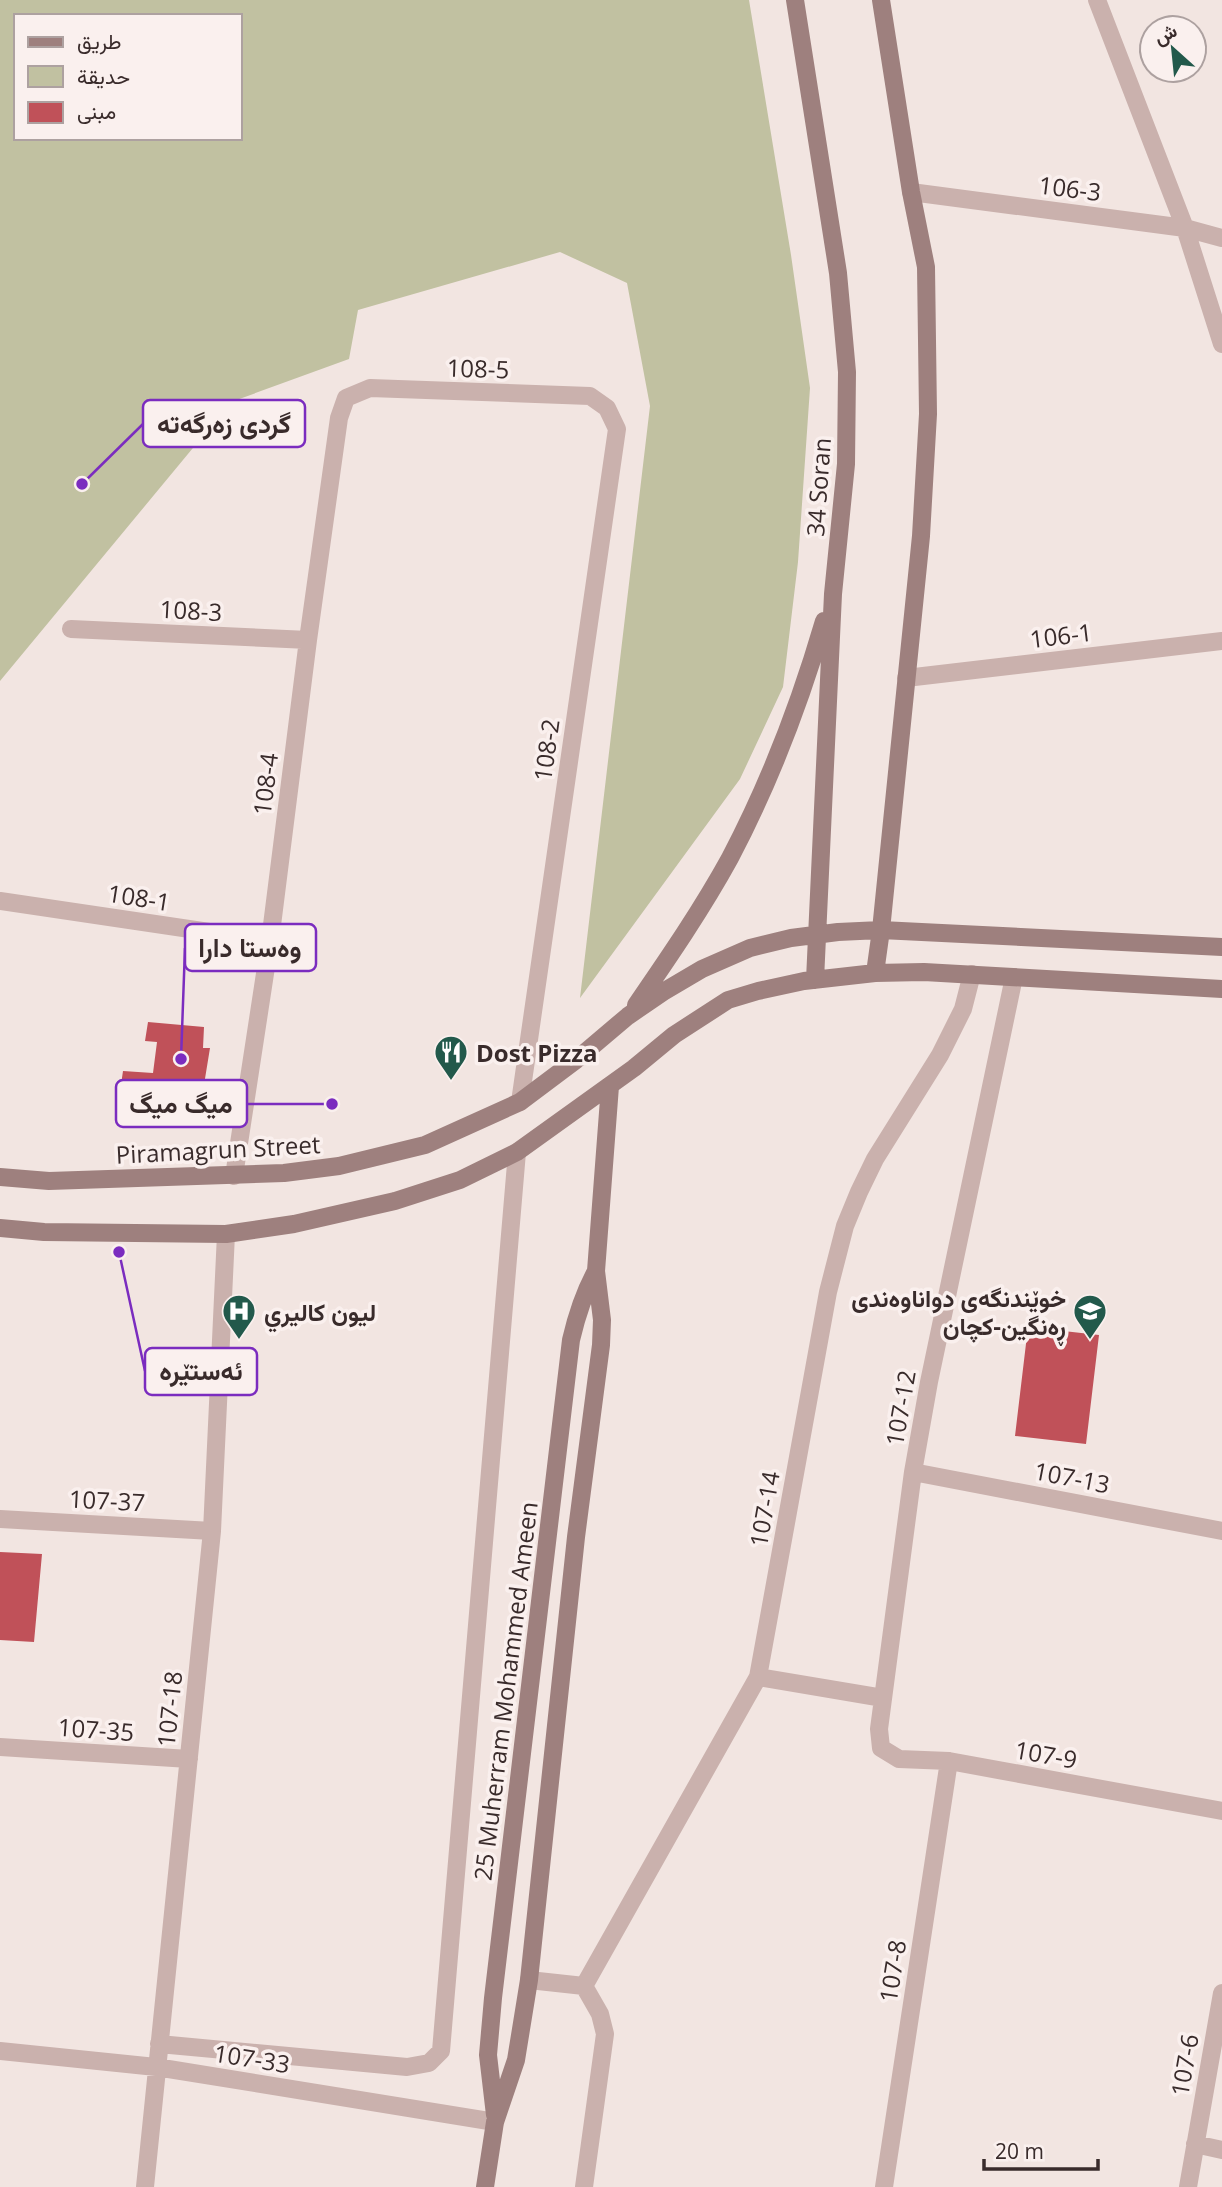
<svg xmlns="http://www.w3.org/2000/svg" width="1222" height="2187" font-family="'Open Sans',Vazirmatn,sans-serif">
<style>
.green{fill:#c1c1a1;fill-rule:evenodd}
.building{fill:#c05159}
.lines{fill:none;stroke-linecap:round;stroke-linejoin:round}
.street{stroke:#cab1ad;stroke-width:18}
.secondary{stroke:#9e807e;stroke-width:18}
.labels{text-anchor:middle;dominant-baseline:central;stroke-width:7;stroke-linejoin:round;paint-order:stroke}
.street-label{font-size:24px;fill:#392b2b;stroke:#faf0ee}
.poi-label{font-size:24px;font-weight:bold;fill:#392b2b;stroke:#faf0ee;text-anchor:start}
.leader{fill:none;stroke:#7b2cbf;stroke-width:2.5}
.callout-dot{fill:#7b2cbf;stroke:#faf0ee;stroke-width:2.5}
.callout{fill:#faf0ee;stroke:#7b2cbf;stroke-width:2.5}
.callout-label{font-size:26px;text-anchor:middle;font-weight:bold;fill:#392b2b}
</style>
<rect width="100%" height="100%" fill="#f2e5e1"/>
<!-- green -->
<path class="green" d="M0 0H749L791 255 810 388 798 562 783 687 740 779 580 998 650 406 627 283 560 252 358 310 349 359 231 402 0 681ZM16 16H240V138H16Z"/>
<!-- building -->
<path class="building" d="M148 1022 204 1027 203 1048H210L202 1097 210 1098 207 1120 117 1112 123 1071 153 1073 157 1042 145 1041Z
M1028 1327 1099 1335 1086 1444 1015 1436Z
M0 1552 42 1554 34 1642 0 1640Z"/>
<g class="lines">
<!-- street -->
<path class="street" d="M1097 0 1185 228 1222 344
M911 192 1185 228 1222 238
M71 629 308 640
M906 678 1222 641
M0 901 270 941
M1014 977 929 1382 913 1472 879 1729 881 1748 899 1759 949 1761 1222 1811
M234 1176 270 941 308 640 339 418 346 398 370 388 590 396 607 408 617 429 520 1102
M913 1472 1222 1531
M0 1519 212 1531
M758 1677 883 1698
M0 1747 189 1759
M529 1980 584 1986 758 1677 828 1292 845 1226 859 1192 875 1159 940 1055 963 1009 972 974
M159 2044 407 2067 429 2063 441 2051 517 1152
M0 2051 156 2067 495 2122
M1195 2144 1222 2150
M145 2187 212 1531 226 1234
M584 2187 605 2034 600 2014 584 1986
M884 2187 949 1761
M1188 2187 1222 1993"/>
<!-- secondary -->
<path class="secondary" d="M795 0 838 273 847 372 846 464 833 594 815 980
M875 973 881 930 921 536 928 414 926 267 911 192 881 0
M636 1005C669 957 702 909 730 858 770 782 800 703 824 621
M0 1177 49 1181 284 1173 339 1166 425 1145 520 1102 576 1060 628 1016 663 992 702 969 750 948 791 938 838 932 881 930 1222 947
M0 1228 44 1232 226 1234 294 1224 395 1201 460 1180 517 1152 634 1068 674 1035 728 1000 758 991 804 981 875 973 924 972 1222 989
M495 2115 488 2055 493 1998 571 1340C577 1314 584 1293 596 1271
M485 2187 495 2122 516 2060 529 1980 576 1537 601 1345 602 1320 596 1271 610 1086"/>
</g>
<!-- icons -->
<defs>
<symbol id="restaurant-pin" viewBox="-11 -11 22 30"><path d="M0 17L-7.5 6A9.5 9.5 0 1 1 7.5 6Z" fill="#22594b" stroke="#faf0ee"/><path d="M-5-6h1v4h1v-4h1v4h1v-4h1v5L-1.5 .5V6h-2V.5L-5-1ZM5-6V6H3V1.5H1.5Q1.5-4 5-6Z" fill="#fff"/></symbol>
<symbol id="hospital-pin" viewBox="-11 -11 22 30"><path d="M0 17L-7.5 6A9.5 9.5 0 1 1 7.5 6Z" fill="#22594b" stroke="#faf0ee"/><path d="M-5-5h3v3.5h4V-5h3V5h-3V1.5h-4V5h-3Z" fill="#fff"/></symbol>
<symbol id="school-pin" viewBox="-11 -11 22 30"><path d="M0 17L-7.5 6A9.5 9.5 0 1 1 7.5 6Z" fill="#22594b" stroke="#faf0ee"/><path d="M0-5L7-2L0 1L-7-2ZM-4 1L0 2.5L4 1V4Q0 6-4 4Z" fill="#fff"/></symbol>
</defs>
<g fill-rule="evenodd">
<use href="#restaurant-pin" x="432" y="1033" width="38" height="52"/>
<use href="#hospital-pin" x="220" y="1292" width="38" height="52"/>
<use href="#school-pin" x="1071" y="1292" width="38" height="52"/>
</g>
<g class="labels">
<!-- street labels -->
<g class="street-label">
<text transform="translate(1070 188) rotate(7)">106-3</text>
<text transform="translate(478 368) rotate(2)">108-5</text>
<text transform="translate(818 487) rotate(-86)">34 Soran</text>
<text transform="translate(191 610) rotate(3)">108-3</text>
<text transform="translate(1061 635) rotate(-7)">106-1</text>
<text transform="translate(546 750) rotate(-82)">108-2</text>
<text transform="translate(265 784) rotate(-83)">108-4</text>
<text transform="translate(139 897) rotate(9)">108-1</text>
<text transform="translate(218 1149) rotate(-3)">Piramagrun Street</text>
<text transform="translate(900 1408) rotate(-80)">107-12</text>
<text transform="translate(1072 1477) rotate(11)">107-13</text>
<text transform="translate(107 1500) rotate(3)">107-37</text>
<text transform="translate(764 1509) rotate(-80)">107-14</text>
<text transform="translate(505 1691) rotate(-83)">25 Muherram Mohammed Ameen</text>
<text transform="translate(169 1709) rotate(-84)">107-18</text>
<text transform="translate(96 1729) rotate(4)">107-35</text>
<text transform="translate(1046 1754) rotate(10)">107-9</text>
<text transform="translate(892 1971) rotate(-81)">107-8</text>
<text transform="translate(252 2058) rotate(9)">107-33</text>
<text transform="translate(1184 2065) rotate(-80)">107-6</text>
</g>
<!-- poi labels -->
<g class="poi-label">
<text x="476" y="1052">Dost Pizza</text>
<text x="1066" y="1297" text-anchor="end">خوێندنگەی دواناوەندی<tspan x="1066" dy="28">ڕەنگین-کچان</tspan></text>
<text x="264" y="1311">ليون كاليري</text>
</g>
</g>
<!-- callouts -->
<path class="leader" d="M82 484L143 424M181 1059L185 948M332 1104L247 1104M119 1252L145 1371"/>
<g class="callout-dot">
<circle cx="82" cy="484" r="7"/>
<circle cx="181" cy="1059" r="7"/>
<circle cx="332" cy="1104" r="7"/>
<circle cx="119" cy="1252" r="7"/>
</g>
<g class="callout">
<rect x="143" y="400" width="162" height="47" rx="7"/>
<rect x="185" y="924" width="131" height="47" rx="7"/>
<rect x="116" y="1080" width="131" height="47" rx="7"/>
<rect x="145" y="1348" width="112" height="47" rx="7"/>
</g>
<g class="callout-label">
<text x="224" y="433">گردی زەرگەتە</text>
<text x="250" y="957">وەستا دارا</text>
<text x="181" y="1113">میگ میگ</text>
<text x="201" y="1380">ئەستێرە</text>
</g>
<!-- legend -->
<rect x="14" y="14" width="228" height="126" fill="#faf0ee" stroke="#ada1a0" stroke-width="2"/>
<rect x="28" y="37" width="35" height="10" fill="#9e807e" stroke="#ada1a0" stroke-width="2"/>
<text x="77" y="49" font-size="21" fill="#392b2b">طريق</text>
<rect x="28" y="66" width="35" height="21" fill="#c1c1a1" stroke="#ada1a0" stroke-width="2"/>
<text x="77" y="84" font-size="21" fill="#392b2b">حديقة</text>
<rect x="28" y="102" width="35" height="21" fill="#c05159" stroke="#ada1a0" stroke-width="2"/>
<text x="77" y="119" font-size="21" fill="#392b2b">مبنى</text>
<!-- north arrow -->
<g transform="translate(1173 49) rotate(333)"><circle r="33" fill="#faf0ee" stroke="#ada1a0" stroke-width="2"/>
<path d="M0-5L12 26L0 18L-12 26Z" fill="#22594b"/>
<text y="-10" font-size="19" font-weight="bold" text-anchor="middle" fill="#392b2b">ش</text>
</g>
<!-- scale -->
<path d="M984 2159v10h114v-10" fill="none" stroke="#392b2b" stroke-width="3.5"/>
<text x="995" y="2159" font-size="21" fill="#392b2b" stroke="#faf0ee" stroke-width="5" paint-order="stroke">20 m</text>
</svg>
